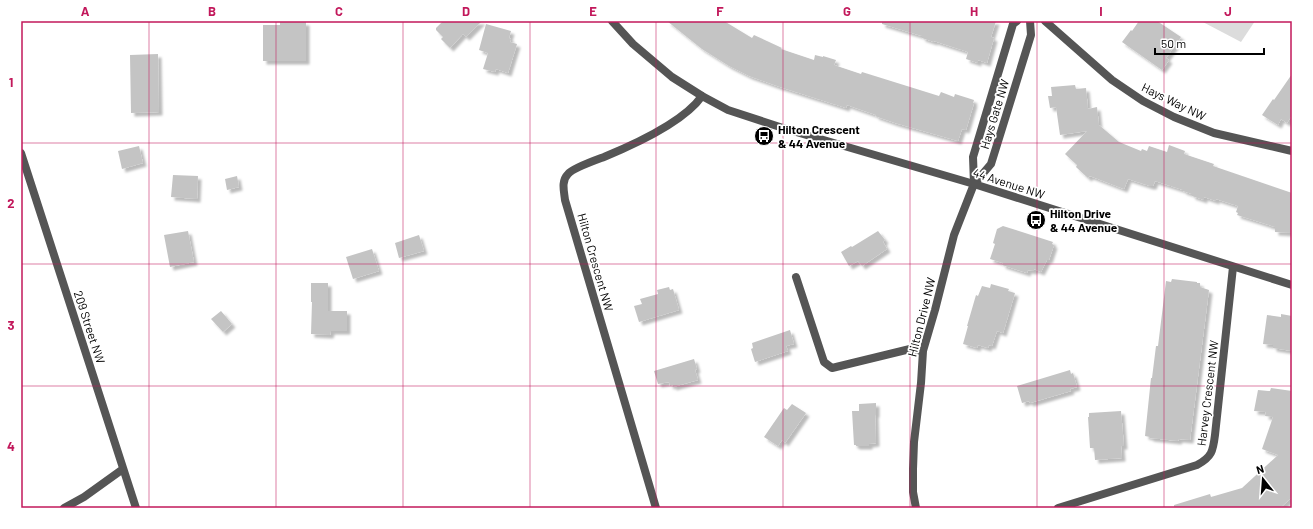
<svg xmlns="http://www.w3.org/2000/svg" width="1313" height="529" font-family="Barlow,sans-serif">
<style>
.green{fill:#dcdcdc}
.building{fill:#c4c4c4;filter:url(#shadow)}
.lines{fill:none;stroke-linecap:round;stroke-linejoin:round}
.minor{stroke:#555;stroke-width:8}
.tertiary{stroke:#555;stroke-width:8}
.grid{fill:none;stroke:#c2185b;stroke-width:1;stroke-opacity:0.55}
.labels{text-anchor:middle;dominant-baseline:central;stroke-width:3.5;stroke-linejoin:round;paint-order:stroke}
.street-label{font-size:12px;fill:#000;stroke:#fff}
.poi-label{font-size:12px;font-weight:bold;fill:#000;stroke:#fff;text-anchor:start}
.neatline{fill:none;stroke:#c2185b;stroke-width:1.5}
.grid-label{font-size:13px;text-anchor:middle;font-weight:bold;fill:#c2185b}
</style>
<defs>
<filter id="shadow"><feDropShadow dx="3.5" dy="3.5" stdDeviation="1" flood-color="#0004"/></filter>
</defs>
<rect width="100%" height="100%" fill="#fff"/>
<!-- green -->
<path class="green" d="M1201 21H1255L1241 42Z"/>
<!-- building -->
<path class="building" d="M443 21H482L466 37 463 34 450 48 441 39 443 37 436 30V28Z
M667 21H724L752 38 754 35 782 48 781 49 814 60 815 55 823 57V56L836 60 834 65 861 74 862 72 939 96 941 92 954 97 955 94 974 100 973 103H974L966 130 962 129 958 141 895 123 875 116 876 115 847 105 846 108 780 87 749 76 729 66 702 49Z
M882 21H996L991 37 994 38 987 63 978 60V63L966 59 968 52 934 41V42L922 38V36L882 24Z
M1139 21H1157L1181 37 1166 58 1169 60 1162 70 1122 42 1131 30 1132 31Z
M280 22H306V61H263V25H280Z
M486 24 511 31 509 38 511 39 510 42 517 44 508 73 496 69 495 72 483 69 488 53 479 50Z
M158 54 159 112 131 113 130 55Z
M1292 74V115L1287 123 1281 119 1278 125 1262 115 1273 99 1274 100Z
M1075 85 1076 89 1086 88 1088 109 1097 107 1099 125 1119 142 1141 151 1142 149 1147 151 1149 146 1167 152 1169 145 1185 151 1184 154 1214 164 1213 166 1292 193V233L1275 232V227L1237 215 1238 213 1236 212 1238 206 1216 199V201L1204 197V200L1192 196V194L1183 191V190L1155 181 1153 186H1150L1128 179 1124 189 1090 176 1088 178 1076 167 1077 165 1065 154 1087 131 1060 135 1056 107 1050 108 1048 96H1052L1051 87Z
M139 146 143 163 122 169 118 151Z
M173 175 198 176 197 199 171 197Z
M237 176 239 187 227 190 225 179Z
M1003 226 1053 242 1052 244 1054 245 1049 260H1047L1041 272 1034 269V271L1028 270 1027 273 1002 265 1003 263 990 259 995 244 993 243 997 229Z
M188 231 194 262 170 267 164 235Z
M878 231 885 240 883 242 887 249 862 266 858 261 849 266 841 252 851 246 852 247Z
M419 235 424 251 399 258 395 243Z
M372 249 379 271 353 279 346 257Z
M1172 279 1197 282V283H1200V287L1209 290 1190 440 1179 439 1178 441 1150 438V437L1145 436 1151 378H1152L1156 346H1158L1166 281 1171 282Z
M311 283H328V311H347V331H331L330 335 311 334 312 302H311Z
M991 284 1009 289 1008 291 1015 293 1003 333 997 331 992 346 989 345 988 348 978 345 977 348 963 344 968 326H967L976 295 978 296 982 286 990 288Z
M669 287 670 290 673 289 679 310 639 322 634 306 642 304 640 299 658 294 657 290Z
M221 311 232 324 223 332 211 319Z
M1281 314 1292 316V351L1273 348V345L1263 344 1267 315 1281 317Z
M790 330 794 344 786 346 788 351 755 362 751 349 753 348 752 343Z
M694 359 697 369 695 370 698 380 673 387V385L670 386 669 382 658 384 654 371Z
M1070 370 1071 374 1073 373 1077 387 1070 389 1071 391 1030 403 1029 401 1022 403 1017 386Z
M1271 388 1292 391V497L1280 508H1174V505L1210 494 1211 497 1242 488 1278 455 1262 449 1273 417 1265 416 1266 412 1254 411 1258 390 1268 391H1270Z
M876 403V414H875L876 443 869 444V446H856V445H854L852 411H859V404Z
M792 404 806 413 785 443 782 440 778 446 764 437 784 408 787 410Z
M1121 411 1124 446H1121L1122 458 1095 460 1094 448H1090L1088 417H1089V413Z"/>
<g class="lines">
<!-- minor -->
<path class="minor" d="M1045 21 1112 80 1143 101 1174 117 1214 133 1292 151
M21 153 136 508
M974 184 973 157 1013 24 1017 21
M796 277 824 362 832 368 910 349 923 351
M64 508 84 497 123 469
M656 508 565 200C564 191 561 181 568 174 573 168 596 160 604 157 633 145 684 122 702 96
M916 508 913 492V469L914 442 921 383 923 351 935 310 954 235 974 184 991 164 1031 35 1030 21
M1058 508 1197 465C1212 457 1213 451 1215 435L1233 267"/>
<!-- tertiary -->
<path class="tertiary" d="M612 21 633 44 672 77 702 96 728 110 786 129 974 184 1292 285"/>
</g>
<!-- grid -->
<path class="grid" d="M149 21V508M276 21V508M403 21V508M530 21V508M656 21V508M783 21V508M910 21V508M1037 21V508M1164 21V508M21 143H1292M21 264H1292M21 386H1292"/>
<!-- icons -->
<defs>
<symbol id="bus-disc" viewBox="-11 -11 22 22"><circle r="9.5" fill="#000" stroke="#fff"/><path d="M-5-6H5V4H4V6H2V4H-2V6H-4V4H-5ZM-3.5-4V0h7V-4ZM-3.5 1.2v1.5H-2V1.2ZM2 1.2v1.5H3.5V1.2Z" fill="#fff"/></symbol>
</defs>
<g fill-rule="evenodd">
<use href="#bus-disc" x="753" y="125" width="22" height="22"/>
<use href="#bus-disc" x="1025" y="209" width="22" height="22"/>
</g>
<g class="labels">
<!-- street labels -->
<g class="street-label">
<text transform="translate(1174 101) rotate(26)">Hays Way NW</text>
<text transform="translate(994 114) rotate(-73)">Hays Gate NW</text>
<text transform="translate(1009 183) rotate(18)">44 Avenue NW</text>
<text transform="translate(596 262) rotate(74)">Hilton Crescent NW</text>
<text transform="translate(921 317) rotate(-76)">Hilton Drive NW</text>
<text transform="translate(90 327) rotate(72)">209 Street NW</text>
<text transform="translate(1207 393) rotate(-83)">Harvey Crescent NW</text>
</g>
<!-- poi labels -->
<g class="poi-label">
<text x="778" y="129">Hilton Crescent<tspan x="778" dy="14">&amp; 44 Avenue</tspan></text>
<text x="1050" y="213">Hilton Drive<tspan x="1050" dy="14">&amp; 44 Avenue</tspan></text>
</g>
</g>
<!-- border -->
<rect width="1313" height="529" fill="none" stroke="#ffffff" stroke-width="44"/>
<!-- north arrow -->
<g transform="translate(1263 479) rotate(343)" stroke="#ffffff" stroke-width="3" paint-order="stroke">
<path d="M0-3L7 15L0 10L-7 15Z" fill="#000000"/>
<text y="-6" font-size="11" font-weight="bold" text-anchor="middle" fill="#000000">N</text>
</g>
<!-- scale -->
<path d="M1155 48v6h109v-6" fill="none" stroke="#000000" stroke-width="2"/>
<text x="1161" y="48" font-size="12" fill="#000000" stroke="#ffffff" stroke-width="3" paint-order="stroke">50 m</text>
<rect x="22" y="22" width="1269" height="485" class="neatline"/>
<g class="grid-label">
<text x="85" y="16">A</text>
<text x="212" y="16">B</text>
<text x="339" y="16">C</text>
<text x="466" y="16">D</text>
<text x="593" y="16">E</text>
<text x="720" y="16">F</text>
<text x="847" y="16">G</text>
<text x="974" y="16">H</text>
<text x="1101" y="16">I</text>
<text x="1228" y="16">J</text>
<text x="11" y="87">1</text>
<text x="11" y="208">2</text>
<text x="11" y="330">3</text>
<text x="11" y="451">4</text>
</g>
</svg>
